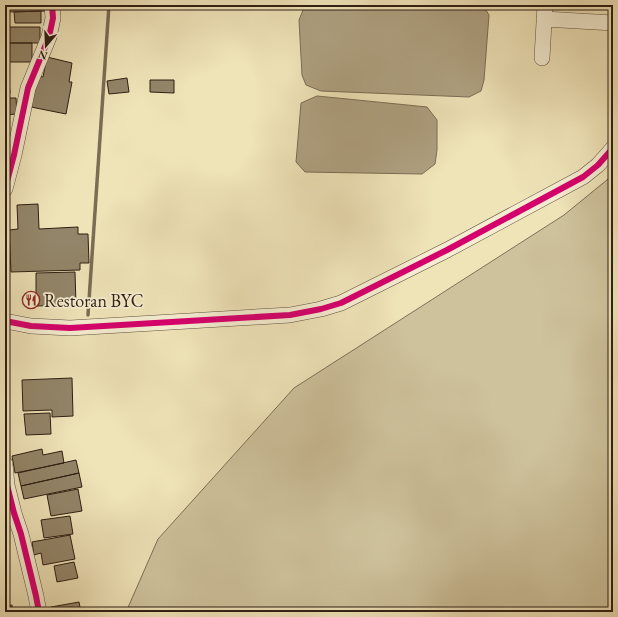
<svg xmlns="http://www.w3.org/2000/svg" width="618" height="617" font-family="'EB Garamond',serif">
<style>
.green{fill:#cec29c;stroke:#7e7058}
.water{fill:#aea080;stroke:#7b6c54}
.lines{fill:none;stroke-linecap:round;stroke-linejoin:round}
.stream{stroke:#7b6c54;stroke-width:3.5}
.building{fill:#938569;stroke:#2f1f13}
.street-casing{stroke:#5f503c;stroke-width:16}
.street{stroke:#f5edd1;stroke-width:15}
.cycleway-casing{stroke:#f5edd1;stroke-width:8}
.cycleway{stroke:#d6006c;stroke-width:6}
.labels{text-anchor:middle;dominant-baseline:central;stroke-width:3.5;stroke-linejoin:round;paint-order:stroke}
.poi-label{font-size:18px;fill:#2f1f13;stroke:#f5edd1;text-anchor:start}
</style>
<rect width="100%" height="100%" fill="#efe3b8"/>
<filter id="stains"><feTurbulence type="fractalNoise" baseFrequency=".005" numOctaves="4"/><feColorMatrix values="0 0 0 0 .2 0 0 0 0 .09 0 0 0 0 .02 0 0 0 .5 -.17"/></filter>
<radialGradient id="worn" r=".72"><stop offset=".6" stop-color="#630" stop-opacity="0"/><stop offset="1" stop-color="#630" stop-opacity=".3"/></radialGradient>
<!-- green -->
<path class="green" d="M613 175V612H126L158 539 294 388 564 215Z"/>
<!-- water -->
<path class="water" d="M305 5H483L489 15 484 80 481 91 469 97 321 91 306 85 302 75 299 20Z
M317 96 427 107 437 120V150L435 164 422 174 305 172 296 162 301 103Z"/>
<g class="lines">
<!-- stream -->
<path class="stream" d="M88 315 109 5"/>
</g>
<!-- building -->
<path class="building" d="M5 5H45L46 11 5 12Z
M41 11V23H15L14 12Z
M5 27H40V43H5Z
M5 43H32V62H5Z
M47 57 72 63 69 82H72L66 114 31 107 38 76 43 77Z
M5 66H9V81H5Z
M127 78 129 92 109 94 107 81Z
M150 80H174V93L150 92Z
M5 81H9L10 93H5Z
M5 98H16L17 114 5 115Z
M5 116H8L9 141H5Z
M38 204 39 229 78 227V234H88L89 263H80V270L11 272 9 230 18 229 17 205Z
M75 272 76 305 36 306V273Z
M72 378 73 416 52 417V410L23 411 22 380Z
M50 413 51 434 26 435 24 414Z
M42 449 43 455 62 451 64 463 15 473 12 456Z
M76 460 79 473 21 486 18 473Z
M79 473 82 487 24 499 21 486Z
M78 489 82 511 51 516 47 495Z
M70 516 73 534 44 538 41 520Z
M70 535 75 559 43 565 41 553 34 555 32 542Z
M74 562 78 578 57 582 54 566Z
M79 602 81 612H52L51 607Z
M12 605 13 612H5V606Z"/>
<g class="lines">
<defs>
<path id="street" d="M544 19 613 23
M542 58 545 5
M5 189 14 155 28 88 49 37 53 18 52 5
M5 321 31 326 70 328 290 315 321 309 341 303 447 250 583 177 598 165 613 148
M5 464 7 485 14 513 21 534 36 596 39 612"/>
</defs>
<!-- street casing -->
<use href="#street" class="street-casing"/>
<!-- street -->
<use href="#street" class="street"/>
<defs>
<path id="cycleway" d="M5 189 14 155 28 88 49 37 53 18 52 5
M5 321 31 326 70 328 290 315 321 309 341 303 447 250 583 177 598 165 613 148
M5 464 7 485 14 513 21 534 36 596 39 612"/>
</defs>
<!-- cycleway casing -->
<use href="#cycleway" class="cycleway-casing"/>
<!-- cycleway -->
<use href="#cycleway" class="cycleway"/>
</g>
<!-- icons -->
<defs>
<symbol id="restaurant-ring" viewBox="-11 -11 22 22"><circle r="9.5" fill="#f5edd1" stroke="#8f2418" stroke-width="1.5"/><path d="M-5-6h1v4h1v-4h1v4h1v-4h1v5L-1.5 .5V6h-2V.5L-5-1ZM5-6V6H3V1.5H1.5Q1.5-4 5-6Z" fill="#8f2418"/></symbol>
</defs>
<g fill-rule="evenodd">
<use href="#restaurant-ring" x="21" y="290" width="20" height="20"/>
</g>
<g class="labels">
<!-- poi labels -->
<g class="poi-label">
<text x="44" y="300">Restoran BYC</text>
</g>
</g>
<!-- margin -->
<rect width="618" height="617" fill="none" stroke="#efe3b8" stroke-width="20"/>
<rect x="6" y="6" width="606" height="605" fill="none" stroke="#2f1f13" stroke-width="2"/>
<rect x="10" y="10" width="598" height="597" fill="none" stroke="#2f1f13"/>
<!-- north arrow -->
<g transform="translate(46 46) rotate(199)" stroke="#f5edd1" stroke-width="3" paint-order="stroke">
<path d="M0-3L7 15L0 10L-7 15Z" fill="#2f1f13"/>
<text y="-6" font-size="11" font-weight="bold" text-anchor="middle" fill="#2f1f13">N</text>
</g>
<rect width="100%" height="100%" filter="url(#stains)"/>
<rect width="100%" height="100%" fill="url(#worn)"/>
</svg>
